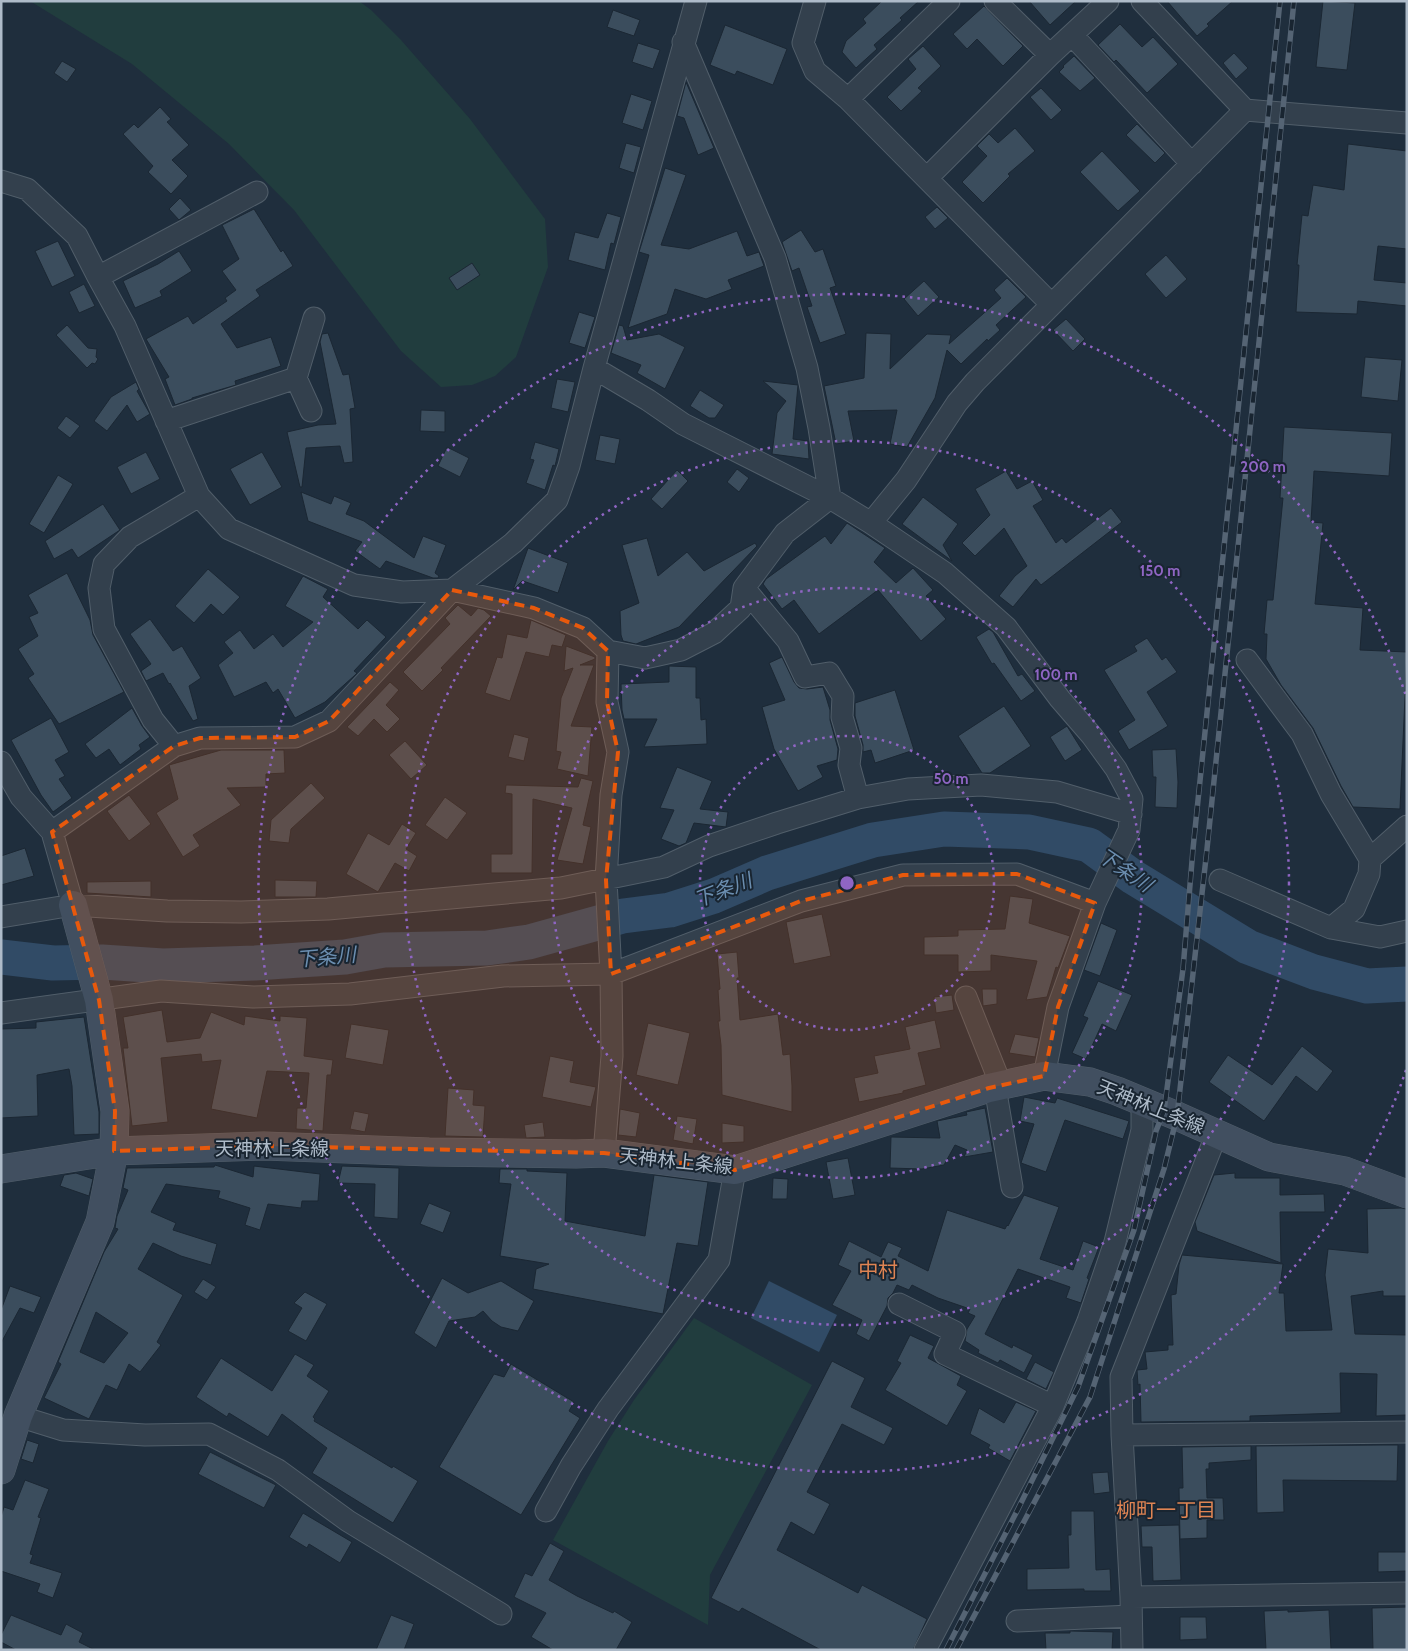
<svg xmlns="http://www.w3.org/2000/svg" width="1408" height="1651" font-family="Cabin,'Noto Sans JP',sans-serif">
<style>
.green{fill:#213d3e}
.water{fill:#314b66}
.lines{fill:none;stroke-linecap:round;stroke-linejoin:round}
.river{stroke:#314b66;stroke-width:35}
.building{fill:#3b4d5d;stroke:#1b2733;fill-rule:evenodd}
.street-casing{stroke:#515e6a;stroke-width:23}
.secondary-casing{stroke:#515e6a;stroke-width:29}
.street{stroke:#33404d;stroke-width:21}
.secondary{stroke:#414f60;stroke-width:28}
.rail-casing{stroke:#556474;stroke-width:5.5}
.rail{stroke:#192531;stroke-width:4;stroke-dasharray:11;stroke-linecap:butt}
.marked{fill:#e8590c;fill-opacity:0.2;stroke:#e8590c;stroke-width:4;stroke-dasharray:10 6;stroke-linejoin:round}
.ring{fill:none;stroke:#8f65c3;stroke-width:2.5;stroke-dasharray:2.5 5}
.labels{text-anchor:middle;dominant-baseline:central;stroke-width:4;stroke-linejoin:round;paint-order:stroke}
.street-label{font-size:19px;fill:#aebbc9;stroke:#192531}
.water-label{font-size:20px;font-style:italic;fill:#6b8eb0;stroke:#192531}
.neighbourhood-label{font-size:20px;fill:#df8453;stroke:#192531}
.centre{fill:#8f65c3;stroke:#192531;stroke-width:2.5}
.ring-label{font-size:15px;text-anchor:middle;font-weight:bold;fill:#8f65c3;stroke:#192531;stroke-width:4;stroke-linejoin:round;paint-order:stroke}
</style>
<rect width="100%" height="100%" fill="#1f2e3d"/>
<!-- green -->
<path class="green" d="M30 1H359L371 10 401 40 470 119 545 219 548 267 516 357 495 376 472 385 441 387 401 351 294 210 229 144 132 64Z
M694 1318 812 1385 710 1575 708 1625 553 1540 608 1441 634 1400Z"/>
<!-- water -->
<path class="water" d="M769 1281 837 1315 819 1352 751 1318Z"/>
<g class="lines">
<!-- river -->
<path class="river" d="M1 957 53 963 102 962 163 966 255 963 345 957 384 950 487 948 529 942 623 916 670 910 714 896 767 873 873 840 944 829 1029 832 1089 845 1133 877 1248 947 1314 972 1367 986 1407 984"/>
</g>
<!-- building -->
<path class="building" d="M882 1H919L900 18 902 20 874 45 877 49 856 68 842 52 846 41 866 23 863 19Z
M1029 1H1076L1050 25Z
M1167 1H1233L1207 24 1209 26 1197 36Z
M1323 1 1355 3 1347 70 1316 67Z
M984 6 1023 46 1003 66 977 39 967 49 953 34Z
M613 10 640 20 634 36 607 27Z
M1120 24 1142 47 1153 37 1178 64 1147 93 1116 60 1114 62 1098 45Z
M725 25 787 49 773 85 737 71 735 75 710 65Z
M638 43 660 50 653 69 632 62Z
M923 46 941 66 918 88 922 91 901 111 887 97 916 69 908 59Z
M1234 53 1248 68 1236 79 1223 63Z
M1074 56 1095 78 1080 91 1059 72 1064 67 1063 66Z
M62 61 76 69 67 82 54 73Z
M686 82 714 148 698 155 684 118 677 116Z
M1041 88 1062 110 1051 120 1030 97Z
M631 94 652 101 643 130 622 123Z
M160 107 171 119 167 122 189 145 172 160 188 176 171 194 148 172 153 166 123 134 134 124 138 128Z
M1137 124 1165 153 1155 163 1126 135Z
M1015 128 1035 151 1008 174 1010 176 983 203 962 182 987 156 977 146 989 134 998 143Z
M626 143 641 147 634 173 619 168Z
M1348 144 1407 151V249L1378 246 1374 280 1407 283V306L1358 301 1357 314 1296 312 1299 265H1297L1302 215 1308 216 1313 185 1344 190Z
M1102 151 1140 191 1118 211 1080 172Z
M665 168 686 175 661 245 689 249 737 231 747 256 759 252 764 266 728 280 732 289 706 299 675 289 667 314 628 328 649 255 639 252Z
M180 198 191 210 179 220 169 209Z
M937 207 948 218 935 229 925 217Z
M254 209 281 252 283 250 293 266 256 290 260 296 221 324 237 348 271 337 281 366 235 381 236 385 192 398V399L175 405 165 379 169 377 146 339 188 316 193 324 227 301 225 298 236 290 222 271 239 259 222 225Z
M607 213 621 217 614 244 611 243 605 270 568 260 575 232 598 238Z
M801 230 815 252 823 249 836 286 830 288 846 334 820 343 807 307 812 306 799 268 792 271 782 242Z
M58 241 75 276 52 287 35 251Z
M179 251 192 271 160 291 162 296 135 308 123 281 158 264Z
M1166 255 1187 279 1166 298 1145 274Z
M472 263 480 275 457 290 449 278Z
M1007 278 1026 297 996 325 1000 330 988 341 987 339 961 364 947 350 935 398 907 447 890 444 897 410 848 411 854 441 836 444 824 386 864 378 866 333 891 334 890 369 927 334 951 335 949 344 1001 298 994 290Z
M924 281 939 297 918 316 904 299Z
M84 284 95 306 79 313 69 292Z
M579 312 595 317 585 348 569 343Z
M1066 319 1085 339 1073 351 1053 330Z
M67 325 88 348 97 349 96 357 98 359 95 364 92 363 87 368 56 335Z
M619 325 623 326 627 340 659 334 685 347 665 389 637 373 641 365 611 353Z
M328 333 343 375 349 374 355 408 350 409 353 462 344 463 340 446 306 448 302 487H300L287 432 318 425 336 424 320 342 322 334Z
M1365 357 1402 360 1398 401 1361 397Z
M557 379 575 382 568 412 551 408Z
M763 381 798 385 793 439 808 441 809 459 772 454 777 413 786 401Z
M136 382 139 389 137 391 150 414 137 422 127 405 107 431 94 421 111 397Z
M700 390 724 405 715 418H709L690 406Z
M421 410 445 411V432L420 431Z
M66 416 80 426 70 438 57 428Z
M1284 427 1392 433 1389 476 1314 471 1311 522 1323 523 1315 604 1363 608 1360 650 1407 652 1400 809 1353 807 1341 786 1313 728 1281 685 1266 659 1267 634H1264L1267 600H1273L1283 498H1280Z
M600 435 620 439 615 464 595 460Z
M535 442 559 449 555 466 553 465 545 490 526 483 534 460 530 459Z
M447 447 469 458 460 477 438 466Z
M146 452 160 479 131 494 117 467Z
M262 452 282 487 250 505 230 469Z
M737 469 749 478 739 492 727 482Z
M677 470 688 481 662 509 651 499Z
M1006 471 1017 489 1032 481 1043 500 1033 506 1056 543 1062 538 1066 543 1111 508 1122 522 1041 585 1036 579 1013 607 999 596 1015 576 1027 566 1004 528 975 556 962 543 990 515 975 489Z
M58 475 73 484 44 533 29 524Z
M301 492 331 504 334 496 351 503 346 514 364 521 414 558 423 536 446 545 435 573 439 576 438 578H433L386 561 380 569 355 551 362 542 308 521Z
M923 497 958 524 943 545 952 561 902 524Z
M103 504 120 530 78 558 72 549 54 559 45 541Z
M847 523 885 548 874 562 896 583 913 568 933 590 926 596 946 619 921 641 878 590 819 634 794 600 782 609 763 584 766 579 825 536 831 544Z
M647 538 658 576 687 552 704 571 755 543 757 546 679 627 636 644 623 641 621 635 620 611 639 603 622 545Z
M528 548 568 563 558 593 523 581V580L513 590Z
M208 569 240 597 223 615 211 604 194 623 175 606Z
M67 573 90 620 93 635 124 692 59 724 28 678 34 674 18 649 38 636 29 617 38 613 28 595Z
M303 576 328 589 323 597 358 629 367 620 386 637 354 671 357 673 354 676 325 702 295 718 278 689 273 693 266 682 234 697 218 665 233 653 224 642 240 630 254 649 273 634 283 647 313 622 285 606Z
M458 605 471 616 478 608 484 610 491 616 441 668 443 670 422 691 403 672 450 624 445 618Z
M150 619 173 651 182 646 201 678 189 686 198 719 193 721 170 683 169 684 163 673 146 681 141 671 151 664 130 634Z
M531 620 566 635 562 647 552 645 549 657 526 652 510 701 485 693 497 657 502 658 507 634 527 638Z
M989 629 993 632 1018 676 1022 674 1035 691 1021 701 994 663 992 664 976 637Z
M1147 638 1162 660 1166 657 1177 672 1147 692 1168 726 1129 750 1118 731 1135 720 1104 670 1137 651 1134 646Z
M566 646 595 657V659L580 665H594L571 726 592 727 588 776 557 769 561 752 556 751 561 698 573 668 564 671Z
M782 657 794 682 799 688 807 689 823 687 830 710V720L838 749 837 760 817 766 823 777 798 791 774 749 762 707 785 700 769 663Z
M669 666 696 667V698H700L701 720 706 719 707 744 644 747 657 719H624L622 710 621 684 669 682Z
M390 682 399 690 386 705 400 719 387 732 374 719 358 736 347 727Z
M895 690 914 750 875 763 871 750 863 752V745L855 716V703Z
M1004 706 1031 746 990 773H982L958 736Z
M132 708 142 726 150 737 139 745 141 749 120 765 109 749 96 758 85 744Z
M51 718 69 752 55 760 65 776 59 779 72 798 53 812 41 795 11 740Z
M1067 726 1082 750 1065 761 1050 737Z
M514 734 529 738 524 761 508 757Z
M405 741 427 765 411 779 389 755Z
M1176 749 1178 782 1177 808 1155 807 1156 777H1153L1152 750Z
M221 750H284L285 773 266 774V787L227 788 241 805 193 835 200 846 183 857 156 813 178 799 169 765Z
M677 767 712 781 700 809 728 812 726 827 694 823 686 843 679 846 661 839 674 810 660 808Z
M581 778 593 781 583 825 591 827 583 864 557 860 572 808 533 799 532 873H491V854H512V794L505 793 506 785 578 787Z
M311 783 325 798 291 829 289 843 269 841 271 820Z
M129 795 151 824 129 841 107 811Z
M445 797 467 813 447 840 425 825Z
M402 824 416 833 406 849 417 856 409 871 395 863 378 892 346 874 368 833 389 845Z
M25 848 34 876 1 885V856Z
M275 880 317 881 316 897H275Z
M151 881V897L87 893V882Z
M1010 896 1033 899 1029 923 1070 936 1058 968 1056 967 1047 997 1026 1000 1037 961 991 955V971L958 972V955H924V937L958 936V930L1005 929Z
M822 914 831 956 794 964 786 922Z
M1101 923 1117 930 1100 976 1084 970Z
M737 952 739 978H737L740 1020 778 1014 783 1055 790 1054 792 1086V1112L722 1095 721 1045 718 1021H720L718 990 720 989 717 954Z
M1098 981 1132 995 1116 1031 1102 1024 1086 1059 1072 1053 1088 1018 1083 1016Z
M982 989H997V1004L983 1006Z
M952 995 954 1010 936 1013 934 997Z
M162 1010 167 1042 200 1038 211 1012 244 1025 245 1016 280 1021V1016L307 1018 304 1056 333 1060 331 1075H327L323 1131 296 1129 297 1108H306L309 1073 267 1071 257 1118 211 1109 221 1060 202 1062 201 1054 161 1058 168 1122 132 1126 123 1048H128L123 1017Z
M84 1017 99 1112V1134L74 1135 72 1086 69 1069 37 1075 38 1116 1 1118V1029L36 1028V1022Z
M935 1020 941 1048 918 1053 926 1085 903 1091V1093L859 1102 854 1078 878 1073 874 1056 910 1049 905 1027Z
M648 1023 690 1033 678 1085 636 1075Z
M351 1024 389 1030 383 1065 345 1058Z
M1015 1034 1039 1038 1035 1057 1009 1053Z
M1302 1046 1333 1071 1317 1092 1296 1076 1264 1121 1209 1082 1228 1055 1272 1085Z
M550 1056 574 1061 570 1082 596 1087 591 1107 542 1097Z
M448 1088 474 1090 473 1105 485 1106 483 1137 445 1136Z
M1024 1097 1055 1103 1057 1098 1129 1121 1123 1139 1065 1120 1046 1172 1021 1163 1034 1124 1020 1121Z
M985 1108 993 1152 964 1157 967 1150 955 1145 944 1165 922 1169 890 1168 891 1137 940 1138 937 1121 967 1115 966 1112Z
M620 1109 640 1113 636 1137 618 1135Z
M354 1111 369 1114 365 1132 350 1129Z
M677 1116 697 1119 693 1144 673 1140Z
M543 1122 545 1137 526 1138 524 1125Z
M722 1123 744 1126V1142L722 1143Z
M848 1158 855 1195 833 1199 826 1162Z
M215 1165 253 1177 254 1166 320 1174 318 1201H302L301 1208 268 1204 260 1230 245 1225 250 1208 218 1198 220 1191 166 1184 151 1212 176 1223 173 1230 217 1244 211 1265 181 1256 153 1243 138 1269 183 1295 157 1342 161 1345 140 1372 129 1364 117 1390 106 1385 89 1419 44 1398 61 1364 58 1362 104 1252 118 1229 115 1228 117 1216 128 1190 123 1188 127 1168 214 1167ZM96 1312 128 1333 104 1363 80 1352Z
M342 1166 399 1168 398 1219 374 1217 375 1184 338 1183Z
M500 1169H527V1171L567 1173 565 1221 645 1236 654 1175 708 1182 698 1246 677 1243 663 1314 533 1289 536 1269 549 1264 500 1256 511 1184 499 1183Z
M76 1173 93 1179 89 1196 60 1186 64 1175Z
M1235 1173V1178H1280V1195L1324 1194 1325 1212H1280L1281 1263 1197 1231 1195 1222 1214 1175Z
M773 1178 788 1179 787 1199H772Z
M1024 1195 1059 1207 1040 1259 1073 1270 1083 1241 1099 1247 1087 1278 1089 1279 1081 1303 1066 1298 1070 1287 1018 1269 985 1334 1012 1348 1013 1345 1033 1355 1024 1373 1000 1360 998 1363 978 1353 979 1350 965 1341 967 1329 975 1316 968 1313 970 1309 938 1298 912 1285 909 1290 897 1285 893 1293 888 1298 887 1306 869 1341 856 1334 862 1320 832 1305 851 1271 838 1265 849 1241 881 1257 888 1242 902 1248 898 1256 928 1271 947 1210 1005 1229 1007 1225 1008 1226Z
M429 1203 451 1212 443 1233 420 1224Z
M1401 1208 1407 1209V1296H1383V1291L1351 1296 1355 1334 1407 1335V1415L1376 1416 1377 1374 1340 1373 1341 1413 1250 1416V1421L1141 1422 1140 1384 1138 1385 1137 1370 1147 1369 1145 1352 1168 1350V1345H1173L1171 1295 1176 1294 1179 1265 1182 1255 1283 1264 1279 1293H1284L1286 1331 1332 1330 1325 1275 1328 1249 1368 1253 1367 1209Z
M442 1278 468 1293 501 1281 534 1301 518 1331 501 1327 492 1321 483 1311 475 1317 449 1321 436 1348 414 1333Z
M203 1279 216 1287 207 1300 194 1292Z
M10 1286 41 1297 34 1313 20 1308 1 1343V1310Z
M305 1292 327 1304 306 1341 288 1331 302 1308 294 1303Z
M910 1335 934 1346 928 1358 961 1376 957 1385 967 1391 947 1426 885 1390 901 1363 897 1361Z
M295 1354 314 1365 307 1376 329 1391 313 1417 315 1419 314 1421 392 1468 393 1466 418 1481 393 1523 312 1473 327 1448 282 1414 268 1437 229 1413 227 1417 196 1397 221 1358 272 1391Z
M832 1361 865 1378 851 1407 893 1428 884 1445 842 1424 807 1492 830 1504 814 1535 791 1522 777 1550 858 1593 862 1585 927 1619 913 1650H821L742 1608 739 1612 711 1598Z
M1035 1362 1054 1372 1046 1389 1026 1379Z
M511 1364 574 1402 569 1411 580 1418 521 1515 439 1467 494 1374 504 1377Z
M1016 1402 1036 1411 1010 1461 988 1448 990 1445 970 1434 979 1408 1004 1423Z
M27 1440 39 1444 33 1463 21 1459Z
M1382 1445H1398L1397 1481 1283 1480 1284 1512 1257 1513 1256 1446Z
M1251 1446V1460L1209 1463V1469H1206L1207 1498H1223L1224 1520H1207V1538L1180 1539 1179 1488H1183L1182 1447Z
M210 1452 276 1485 264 1508 198 1474Z
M1108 1472 1110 1492 1094 1494 1092 1473Z
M25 1480 49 1489 38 1517 41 1518 30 1554 33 1555 30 1563 62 1573 53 1598 37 1592 40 1584 1 1571V1517L4 1507 13 1510Z
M1071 1511H1094L1096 1570 1110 1569 1111 1591H1084V1589L1027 1590V1569L1069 1568 1068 1535H1071Z
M303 1513 352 1542 340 1563 309 1544 307 1548 289 1537Z
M1179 1525 1181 1580 1153 1581 1152 1547H1142L1141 1526Z
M550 1543 564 1551 549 1580 577 1596 613 1613 614 1611 632 1622 616 1650H553L531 1637 546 1613 514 1597 525 1573 532 1576Z
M1378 1552H1407V1571L1378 1572Z
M1407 1607V1650H1373L1372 1608Z
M1288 1610V1612L1329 1610 1331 1650H1266L1264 1611Z
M11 1615 61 1635 66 1624 83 1633 79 1642 95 1650H16L1 1642V1635Z
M391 1615 414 1624 404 1650H376Z
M1180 1617H1206L1207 1639 1180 1640Z
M1070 1631 1113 1632 1112 1650H1046L1045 1633H1070Z"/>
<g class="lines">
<defs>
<path id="street" d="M815 1 803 43 815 71 848 99
M949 1 848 99 1051 304
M995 1 1050 55
M1142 1 1245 110 1407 123
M1072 35 1192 164
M683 42 775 258 807 368 819 428 830 498
M927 178 1050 55 1108 1
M1 181 27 189 77 236 98 277 125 326 199 496 229 529 354 585 402 592 452 590 534 608 583 628 608 651 645 658 681 650 714 633 741 608 744 588 785 533 830 498
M98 277 257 192
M594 368 648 400 683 424 830 498 871 523 945 573 1006 627 1060 699 1092 736 1116 769 1132 799 1129 830 1095 903 1058 1007 1044 1076
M311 411 296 378 314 318
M166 421 296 378
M871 523 906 480 957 403 975 382 1245 110
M744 588 788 641 805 677 829 673 843 696 842 717 851 748 849 765 858 798
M1247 660 1302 734 1331 794 1370 859 1369 874 1354 909 1331 928
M174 746 153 720 104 629 99 588 104 564 130 537 199 496
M1 762 21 797 52 832 73 905
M52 832 174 746 200 738 295 737 329 721 452 590 513 543 557 500 569 466 594 368 696 1
M1370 859 1407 826
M1220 880 1331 928 1380 937 1407 931
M1 917 73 905 167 911 241 912 328 909 561 888 664 867 709 846 777 823 858 798 908 789 981 785 1057 792 1131 814
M966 997 1001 1085
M1 1013 161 991 253 997 350 994 503 976 611 974 801 901 903 875 1017 874 1095 903
M995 1087 1012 1187
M604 1153 612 1056 611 974 606 880 611 795 618 752 607 702 608 651
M899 1304 955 1332 945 1354 1053 1406
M18 1416 63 1430 145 1435 209 1434 278 1470 348 1521 501 1614
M1122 1435 1407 1432
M546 1511 571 1466 608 1409 719 1260 735 1170
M1131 1597 1407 1593
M1017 1621 1131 1616
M925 1650 1053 1406 1088 1321 1115 1242 1142 1130V1101
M1132 1650 1131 1597 1122 1435 1121 1377 1217 1133"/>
<path id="secondary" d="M1 1169 114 1151 264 1146 429 1152 576 1154 604 1153 735 1170 989 1088 1044 1076 1090 1082 1117 1091 1177 1116 1269 1157 1345 1171 1407 1194
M1 1470 18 1416 100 1222 114 1151 115 1111 99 1000 73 905"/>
</defs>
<!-- street casing -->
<use href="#street" class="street-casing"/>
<!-- secondary casing -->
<use href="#secondary" class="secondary-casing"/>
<!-- street -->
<use href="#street" class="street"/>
<!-- secondary -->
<use href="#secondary" class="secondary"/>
<defs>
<path id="rail" d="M946 1650 1018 1509 1078 1387 1134 1230 1156 1131 1164 1111 1183 969 1193 849 1280 1
M956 1650 1090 1397 1164 1169 1177 1116 1207 849 1294 1"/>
</defs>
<!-- rail casing -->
<use href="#rail" class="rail-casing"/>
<!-- rail -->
<use href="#rail" class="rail"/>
</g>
<!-- marked area -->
<path class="marked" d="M452 590 534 608 583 628 608 651 607 702 618 752 606 880 611 974 801 901 903 875 1017 874 1095 903 1058 1007 1044 1076 989 1088 735 1170 604 1153 264 1146 114 1151 115 1111 99 1000 52 832 174 746 200 738 295 737 329 721Z"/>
<!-- distance rings -->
<g class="ring">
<circle cx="847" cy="883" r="147"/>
<circle cx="847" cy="883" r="295"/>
<circle cx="847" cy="883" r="442"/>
<path d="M1406 1070A589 589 0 1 1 1406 696"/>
</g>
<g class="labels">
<!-- street labels -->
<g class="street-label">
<text transform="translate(1151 1107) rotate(22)">天神林上条線</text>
<text x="272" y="1148">天神林上条線</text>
<text transform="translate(676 1161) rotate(6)">天神林上条線</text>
</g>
<!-- water labels -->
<g class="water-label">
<text transform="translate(1125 870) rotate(34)">下条川</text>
<text transform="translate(723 890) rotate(-21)">下条川</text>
<text transform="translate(326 957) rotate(-5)">下条川</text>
</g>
<!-- neighbourhood labels -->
<g class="neighbourhood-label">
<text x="878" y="1270">中村</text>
<text x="1166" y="1510">柳町一丁目</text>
</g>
</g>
<circle cx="847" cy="883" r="8" class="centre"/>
<g class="ring-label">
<text x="1263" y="472">200 m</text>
<text x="1160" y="576">150 m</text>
<text x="1056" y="680">100 m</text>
<text x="951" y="784">50 m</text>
</g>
<!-- border -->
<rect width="1408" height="1651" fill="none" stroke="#aebbc9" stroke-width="5"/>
</svg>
